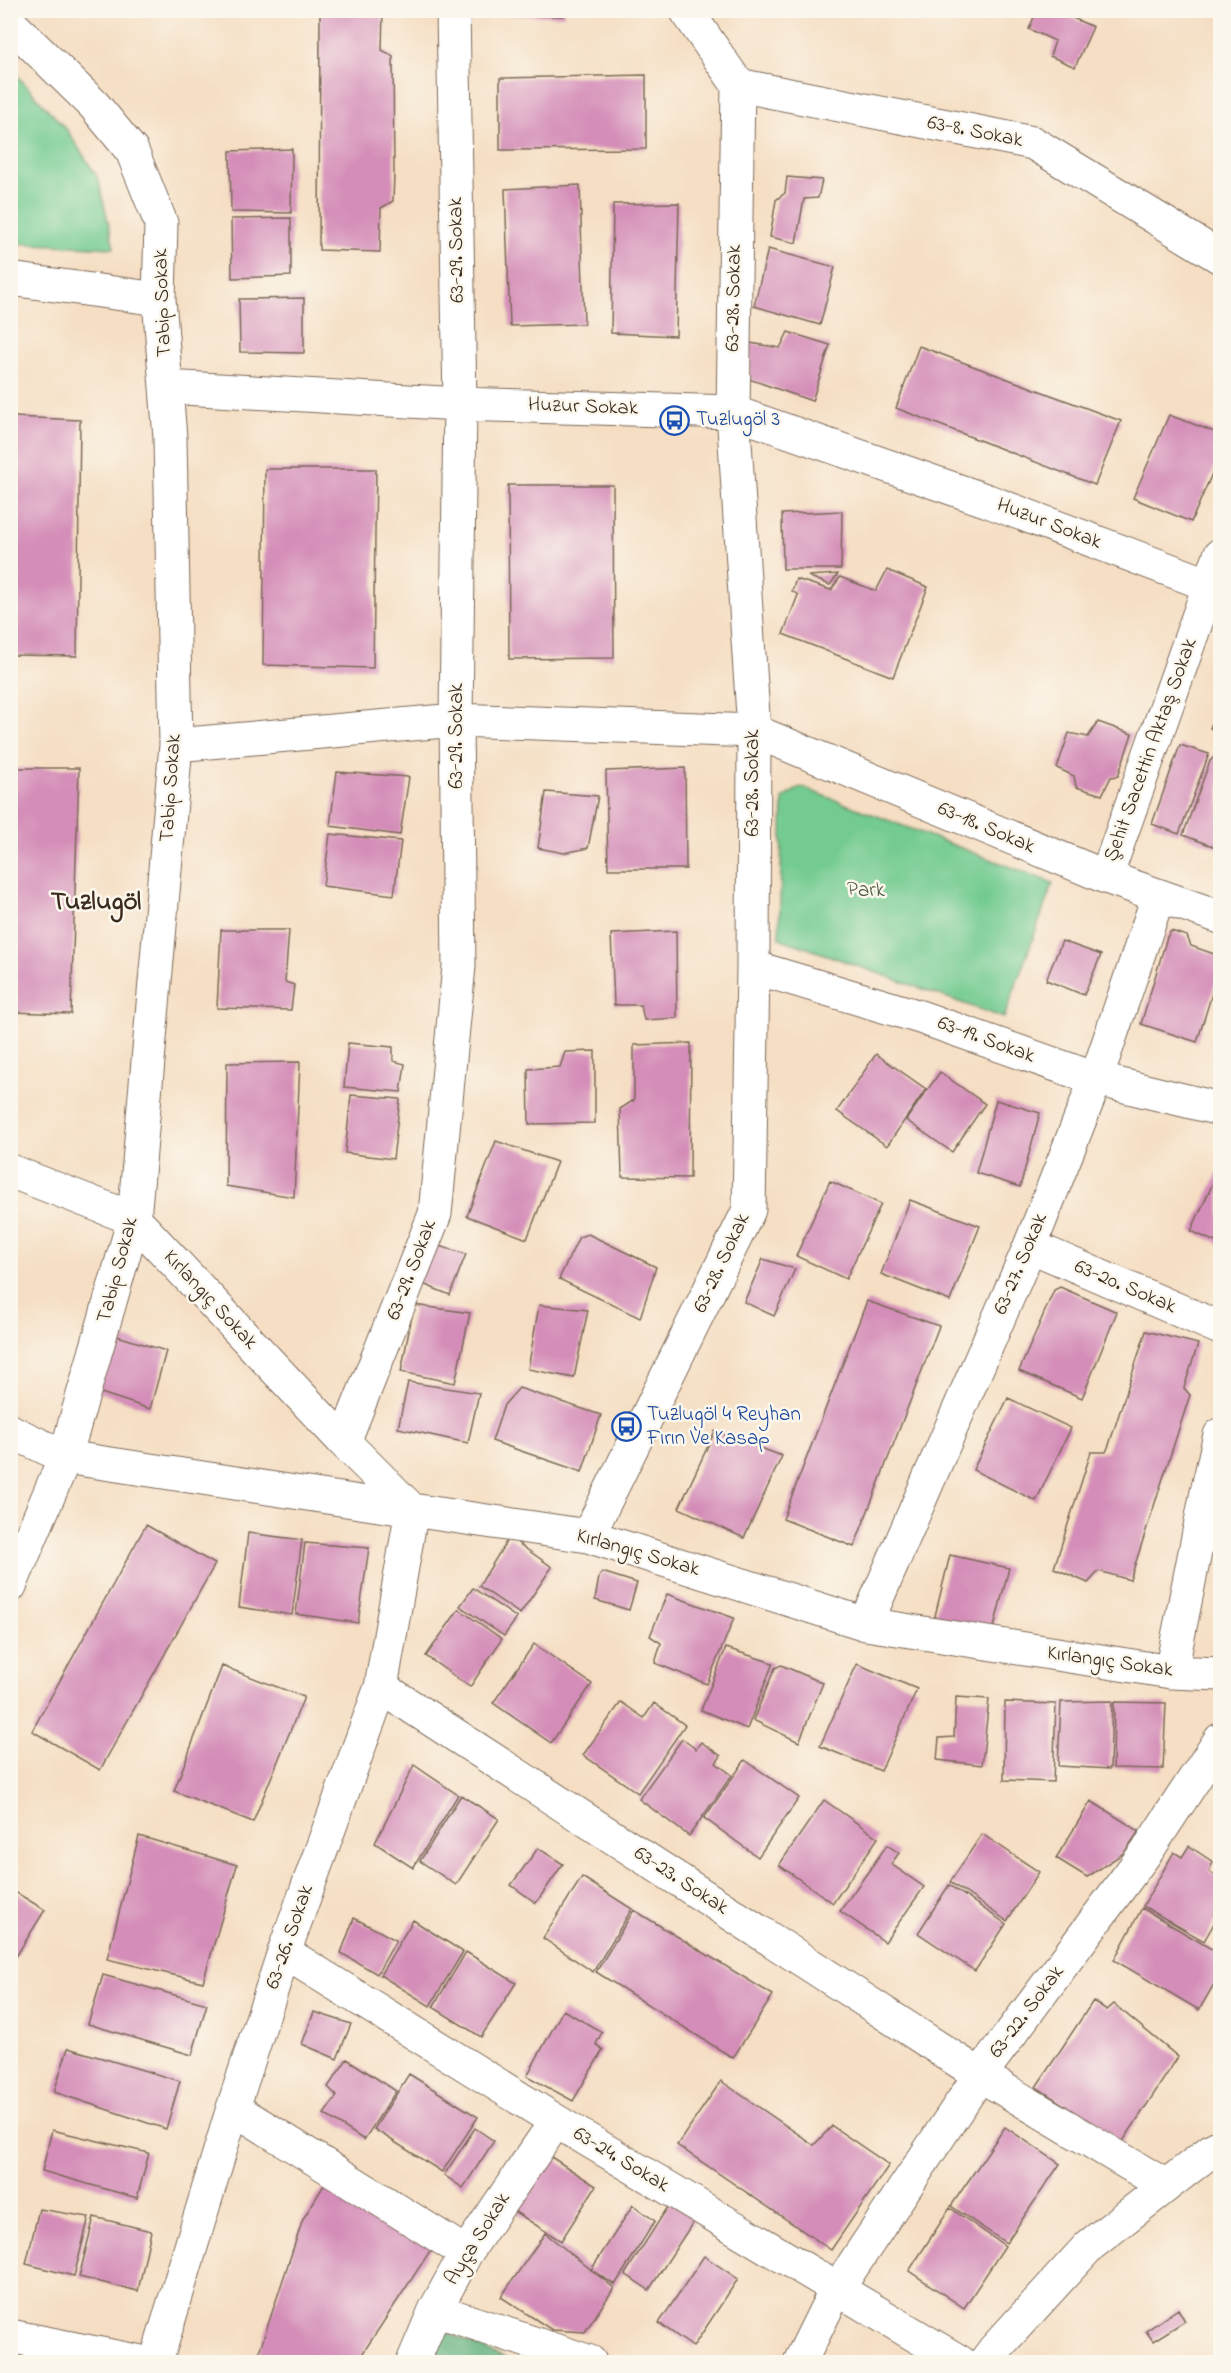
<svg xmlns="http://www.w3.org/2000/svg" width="1231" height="2373" font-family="'Indie Flower',sans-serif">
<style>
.green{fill:#73cb91;stroke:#577a58;stroke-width:1.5}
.forest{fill:#5eaf7b;stroke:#4c6c4c;stroke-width:1.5}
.building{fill:#d48db8}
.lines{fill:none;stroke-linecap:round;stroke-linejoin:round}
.minor-casing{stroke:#7c6958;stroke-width:35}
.minor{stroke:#fff;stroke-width:33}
.labels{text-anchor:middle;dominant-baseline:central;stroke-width:5;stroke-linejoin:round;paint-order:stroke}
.street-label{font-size:21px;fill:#3b2a1e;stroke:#fbf7ec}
.transit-label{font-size:21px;fill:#164399;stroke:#fbf7ec;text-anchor:start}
.park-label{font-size:21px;fill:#4c5a40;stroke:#fbf7ec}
.district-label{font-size:27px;font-weight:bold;fill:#3b2a1e;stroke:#fbf7ec}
</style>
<rect width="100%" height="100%" fill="#fbf7ec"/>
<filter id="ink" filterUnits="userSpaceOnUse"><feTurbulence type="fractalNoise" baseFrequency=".0167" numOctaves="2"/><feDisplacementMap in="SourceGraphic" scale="12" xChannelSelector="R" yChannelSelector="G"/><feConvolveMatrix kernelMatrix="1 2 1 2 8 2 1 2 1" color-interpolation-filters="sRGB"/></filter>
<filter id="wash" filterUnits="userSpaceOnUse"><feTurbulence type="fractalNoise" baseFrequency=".008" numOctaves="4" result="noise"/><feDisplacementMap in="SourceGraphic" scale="24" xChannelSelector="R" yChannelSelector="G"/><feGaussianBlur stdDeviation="1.35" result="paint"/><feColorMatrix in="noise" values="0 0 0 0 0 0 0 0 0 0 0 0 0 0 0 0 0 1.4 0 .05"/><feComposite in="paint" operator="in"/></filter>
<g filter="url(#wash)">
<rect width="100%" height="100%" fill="#f5dec3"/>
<!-- green -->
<path class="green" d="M11 69 67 130 98 178 114 248 11 243Z
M801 787 1053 883 1004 1018 779 938 783 798Z"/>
<!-- forest -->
<path class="forest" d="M443 2330 511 2362H434Z"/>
<g id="blocks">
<!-- building -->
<path class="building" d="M383 10 382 50 393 56 394 175 393 201 381 208 380 252 319 250 320 11Z
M484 10H564V16L484 15Z
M1037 10H1055L1093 27 1075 67 1050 56 1055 41 1029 29Z
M646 75V149L500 150V78Z
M292 149 291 213 231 212 230 151Z
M787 177 822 180 818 198 804 199 796 243 770 237 776 200 785 193Z
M580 185 584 324 510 326 505 189Z
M679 203 676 336 611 333 613 204Z
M291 218V276L232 278 231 219Z
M768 249 835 267 820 325 754 306Z
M304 298V353L240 352 239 299Z
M788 332 830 345 812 401 749 379 750 343 780 348Z
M919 346 1121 421 1095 485 896 408Z
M1169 415 1220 434V455L1191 522 1133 498Z
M13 417 80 420 77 656 10 655V427Z
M265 469H376L373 668 263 665Z
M508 485H613L614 658 509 659Z
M842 511 841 569H783L782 514Z
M887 570 928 587 893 677 783 634 798 595 792 591 796 579 831 590 840 577 876 591Z
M838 574 830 585 808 576Z
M1220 704V733L1210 728Z
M1098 722 1132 734 1118 776 1111 777 1102 795 1076 787 1074 776 1057 768 1069 733 1088 737Z
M1180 745 1209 754 1179 834 1152 824Z
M1216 755 1220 757V849L1183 835 1210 761Z
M10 768H79L71 1014 10 1012Z
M685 768 686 869H608L606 771Z
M337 772 409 777 400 835 330 826Z
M546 792 598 796 588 848 564 853 538 848Z
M330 834 401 841 394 895 323 886Z
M221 930H289L285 982 294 985 291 1010 217 1008Z
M676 931 677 1018 644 1020 641 1005H614L611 934Z
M1171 931 1187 936 1191 946 1220 956V968L1197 1042 1141 1024 1167 937Z
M1062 941 1101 955 1084 995 1046 980Z
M348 1043 393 1047V1061L405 1064 401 1092 344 1087Z
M691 1043 690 1178 622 1177 620 1109 634 1100V1045Z
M595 1051V1123L529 1124 528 1069 560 1067 565 1052Z
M876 1054 926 1089 887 1146 837 1111Z
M300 1062 294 1197 226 1186 227 1063Z
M940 1072 985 1104 952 1152 906 1120Z
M351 1095 400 1099 393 1159 345 1153Z
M996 1100 1040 1113 1020 1187 976 1173Z
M496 1141 557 1162 527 1239 467 1216Z
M1220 1168V1244L1191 1231Z
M830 1181 881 1204 846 1279 796 1256Z
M910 1200 980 1226 950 1301 881 1274Z
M588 1234 656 1267 640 1318 559 1279 579 1237Z
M432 1244 466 1254 450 1295 418 1282Z
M763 1259 795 1269 774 1316 744 1302Z
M1060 1287 1117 1312 1082 1398 1019 1371 1054 1290Z
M867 1301 939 1326 854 1547 783 1519Z
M414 1305 470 1313 455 1383 401 1372Z
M539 1305 588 1310 574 1378 528 1369Z
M1146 1331 1198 1344 1184 1388 1190 1395 1130 1580 1099 1571 1088 1583 1054 1568 1091 1452H1106L1109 1445Z
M114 1335 166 1351 150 1409 95 1391Z
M408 1382 479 1393 468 1443 398 1428Z
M519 1388 601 1415 582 1472 492 1441 504 1405Z
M1008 1398 1071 1428 1036 1501 973 1470Z
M715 1431 782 1456 744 1538 679 1508Z
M146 1525 215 1564 100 1770 32 1731Z
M248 1533 302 1540 292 1615 239 1607Z
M509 1537 552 1567 520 1614 479 1586Z
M305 1543 369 1548 358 1623 296 1614Z
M950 1555 1009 1568 992 1635 934 1620Z
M602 1572 637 1583 629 1610 595 1600 599 1577Z
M473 1588 517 1618 504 1636 460 1606Z
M667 1594 734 1618 707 1684 655 1663 661 1643 650 1636Z
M459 1609 502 1639 470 1687 426 1656Z
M534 1644 592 1684 551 1743 493 1703Z
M726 1648 773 1663 747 1729 701 1710Z
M857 1664 917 1689 881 1771 820 1746Z
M781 1665 823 1683 799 1742 753 1720 775 1668Z
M222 1666 304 1697 253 1822 174 1791Z
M956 1697 989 1699 982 1765 937 1760 939 1738 954 1737Z
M1112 1701 1110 1769 1058 1766 1061 1702Z
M621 1702 644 1718 654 1703 685 1725 638 1793 583 1755Z
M1005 1702 1056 1704 1053 1782 1004 1780Z
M1114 1702 1166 1703 1163 1769 1113 1768Z
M682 1739 696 1749 701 1742 721 1756 716 1763 732 1775 689 1836 639 1799Z
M745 1760 799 1798 758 1857 704 1818Z
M414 1765 458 1795 413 1868 375 1843Z
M461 1795 499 1819 456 1885 420 1861Z
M824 1800 878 1838 833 1903 779 1865Z
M1091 1801 1139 1831 1124 1853 1087 1877 1056 1858Z
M982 1834 1039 1872 1007 1921 950 1882Z
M139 1836 237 1865 203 1982 107 1959Z
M887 1845 899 1853 891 1864 924 1887 885 1942 840 1911Z
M1189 1846 1213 1862 1209 1871 1220 1879V1913L1204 1941 1143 1906 1174 1852 1182 1857Z
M538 1848 563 1864 536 1903 511 1885Z
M582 1877 632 1909 593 1972 543 1938Z
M949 1885 1006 1924 975 1971 918 1933Z
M10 1889 45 1910 10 1966Z
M1142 1908 1220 1954V1974L1199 2010 1114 1960Z
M634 1910 773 1995 733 2058 596 1972Z
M354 1918 396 1940 377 1974 341 1953Z
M413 1920 463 1952 430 2006 380 1975Z
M466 1952 516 1983 481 2037 433 2007Z
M103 1975 207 2004 192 2055 88 2024Z
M1093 2001 1107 2010 1114 2004 1178 2057 1122 2143 1036 2087Z
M563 2010 602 2032 596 2044 603 2050 573 2101 527 2076Z
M314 2012 351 2024 337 2059 302 2044Z
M68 2048 180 2081 166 2129 54 2092Z
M347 2059 396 2091 364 2140 324 2114 337 2096 328 2087Z
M409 2074 478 2117 442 2172 374 2129Z
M721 2081 814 2145 832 2126 889 2165 831 2250 677 2145Z
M1005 2127 1060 2164 1006 2243 951 2206Z
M475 2128 494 2141 463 2188 444 2175Z
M52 2130 149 2153 137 2198 42 2171Z
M548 2155 596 2186 561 2241 512 2210Z
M329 2177 434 2245 357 2362H263L258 2355 303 2219Z
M673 2199 697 2216 649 2290 625 2274Z
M633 2205 655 2221 615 2285 591 2270Z
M950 2208 1005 2246 964 2308 909 2271Z
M39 2209 89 2217 74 2276 26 2264Z
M94 2217 151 2231 138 2291 79 2277Z
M545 2233 614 2288 585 2332 552 2330 501 2297Z
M704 2256 738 2279 693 2347 659 2323Z
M1178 2309 1185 2321 1153 2341 1146 2331Z"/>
</g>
</g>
<g filter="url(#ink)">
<use href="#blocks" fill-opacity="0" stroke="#7c6958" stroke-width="1.5"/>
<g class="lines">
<defs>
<path id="minor" d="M10 23 94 105 132 151 161 223 159 299 170 438 176 745 134 1219 65 1457 10 1586
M738 85 1033 143 1220 257
M10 279 159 299
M166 387 460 404 733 412 988 501 1220 589
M176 745 456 720 754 731 1106 877 1220 917
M1106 877 1220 555
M753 967 920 1017 1096 1079 1220 1109
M10 1171 134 1219 344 1442 412 1510 588 1536 866 1624 1171 1672 1220 1674
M1030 1246 1220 1328
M10 1431 65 1457 412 1510 381 1687 284 1952 233 2108 156 2362
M344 1442 435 1214 459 966 456 720 460 404 453 10
M588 1536 749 1210 753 967 754 731 733 412 738 85 686 10
M866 1624 1030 1246 1096 1079 1158 897
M1171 1672 1207 1492 1220 1435
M381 1687 980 2075 1166 2186
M284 1952 556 2121 960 2362
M233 2108 466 2253
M435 2310 590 2362
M10 2336 141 2362
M413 2362 435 2310 466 2253 556 2121
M800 2362 832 2297 980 2075 1147 1851 1220 1740
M985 2362 994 2350 1089 2246 1212 2150 1220 2146"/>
</defs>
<!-- minor casing -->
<use href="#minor" class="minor-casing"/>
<!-- minor -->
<use href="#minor" class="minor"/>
</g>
</g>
<!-- icons -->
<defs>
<symbol id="bus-ring" viewBox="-11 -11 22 22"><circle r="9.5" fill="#fbf7ec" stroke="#1a4fb4" stroke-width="1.5"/><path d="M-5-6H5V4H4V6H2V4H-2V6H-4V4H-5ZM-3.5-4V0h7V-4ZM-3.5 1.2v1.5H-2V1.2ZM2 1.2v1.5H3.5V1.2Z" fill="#1a4fb4"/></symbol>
</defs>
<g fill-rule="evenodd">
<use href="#bus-ring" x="658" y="404" width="33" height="33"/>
<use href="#bus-ring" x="610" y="1410" width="33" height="33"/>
</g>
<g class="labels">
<!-- street labels -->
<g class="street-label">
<text transform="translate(975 132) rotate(11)">63-8. Sokak</text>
<text transform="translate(457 250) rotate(-91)">63-29. Sokak</text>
<text transform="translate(734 298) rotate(-89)">63-28. Sokak</text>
<text transform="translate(163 303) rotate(-92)">Tabip Sokak</text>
<text transform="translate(583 407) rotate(2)">Huzur Sokak</text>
<text transform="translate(1049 524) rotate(21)">Huzur Sokak</text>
<text transform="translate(457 736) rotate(-90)">63-29. Sokak</text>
<text transform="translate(1151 750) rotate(-70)">Şehit Sacettin Aktaş Sokak</text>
<text transform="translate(753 783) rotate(-90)">63-28. Sokak</text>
<text transform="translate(171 788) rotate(-86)">Tabip Sokak</text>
<text transform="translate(986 828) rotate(23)">63-18. Sokak</text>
<text transform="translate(986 1040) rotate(20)">63-19. Sokak</text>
<text transform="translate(722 1263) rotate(-65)">63-28. Sokak</text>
<text transform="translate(1021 1264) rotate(-67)">63-27. Sokak</text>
<text transform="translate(118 1270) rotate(-75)">Tabip Sokak</text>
<text transform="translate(412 1270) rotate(-69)">63-29. Sokak</text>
<text transform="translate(1125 1287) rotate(23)">63-20. Sokak</text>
<text transform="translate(210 1300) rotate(47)">Kırlangıç Sokak</text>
<text transform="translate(638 1553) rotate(16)">Kırlangıç Sokak</text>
<text transform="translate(1110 1662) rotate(8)">Kırlangıç Sokak</text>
<text transform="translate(681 1881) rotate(33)">63-23. Sokak</text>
<text transform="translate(290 1937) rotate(-71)">63-26. Sokak</text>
<text transform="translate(1027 2012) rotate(-53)">63-22. Sokak</text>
<text transform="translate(621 2160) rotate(31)">63-24. Sokak</text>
<text transform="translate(478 2239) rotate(-58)">Ayça Sokak</text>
</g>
<!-- transit labels -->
<g class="transit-label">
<text x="696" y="420">Tuzlugöl 3</text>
<text x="647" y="1415">Tuzlugöl 4 Reyhan<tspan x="647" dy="24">Fırın Ve Kasap</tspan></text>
</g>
<!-- park labels -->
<g class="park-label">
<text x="866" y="891">Park</text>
</g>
<!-- district labels -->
<g class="district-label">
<text x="96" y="902">Tuzlugöl</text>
</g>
</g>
<!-- margin -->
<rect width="1231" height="2373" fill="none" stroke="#fbf7ec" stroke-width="36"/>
</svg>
